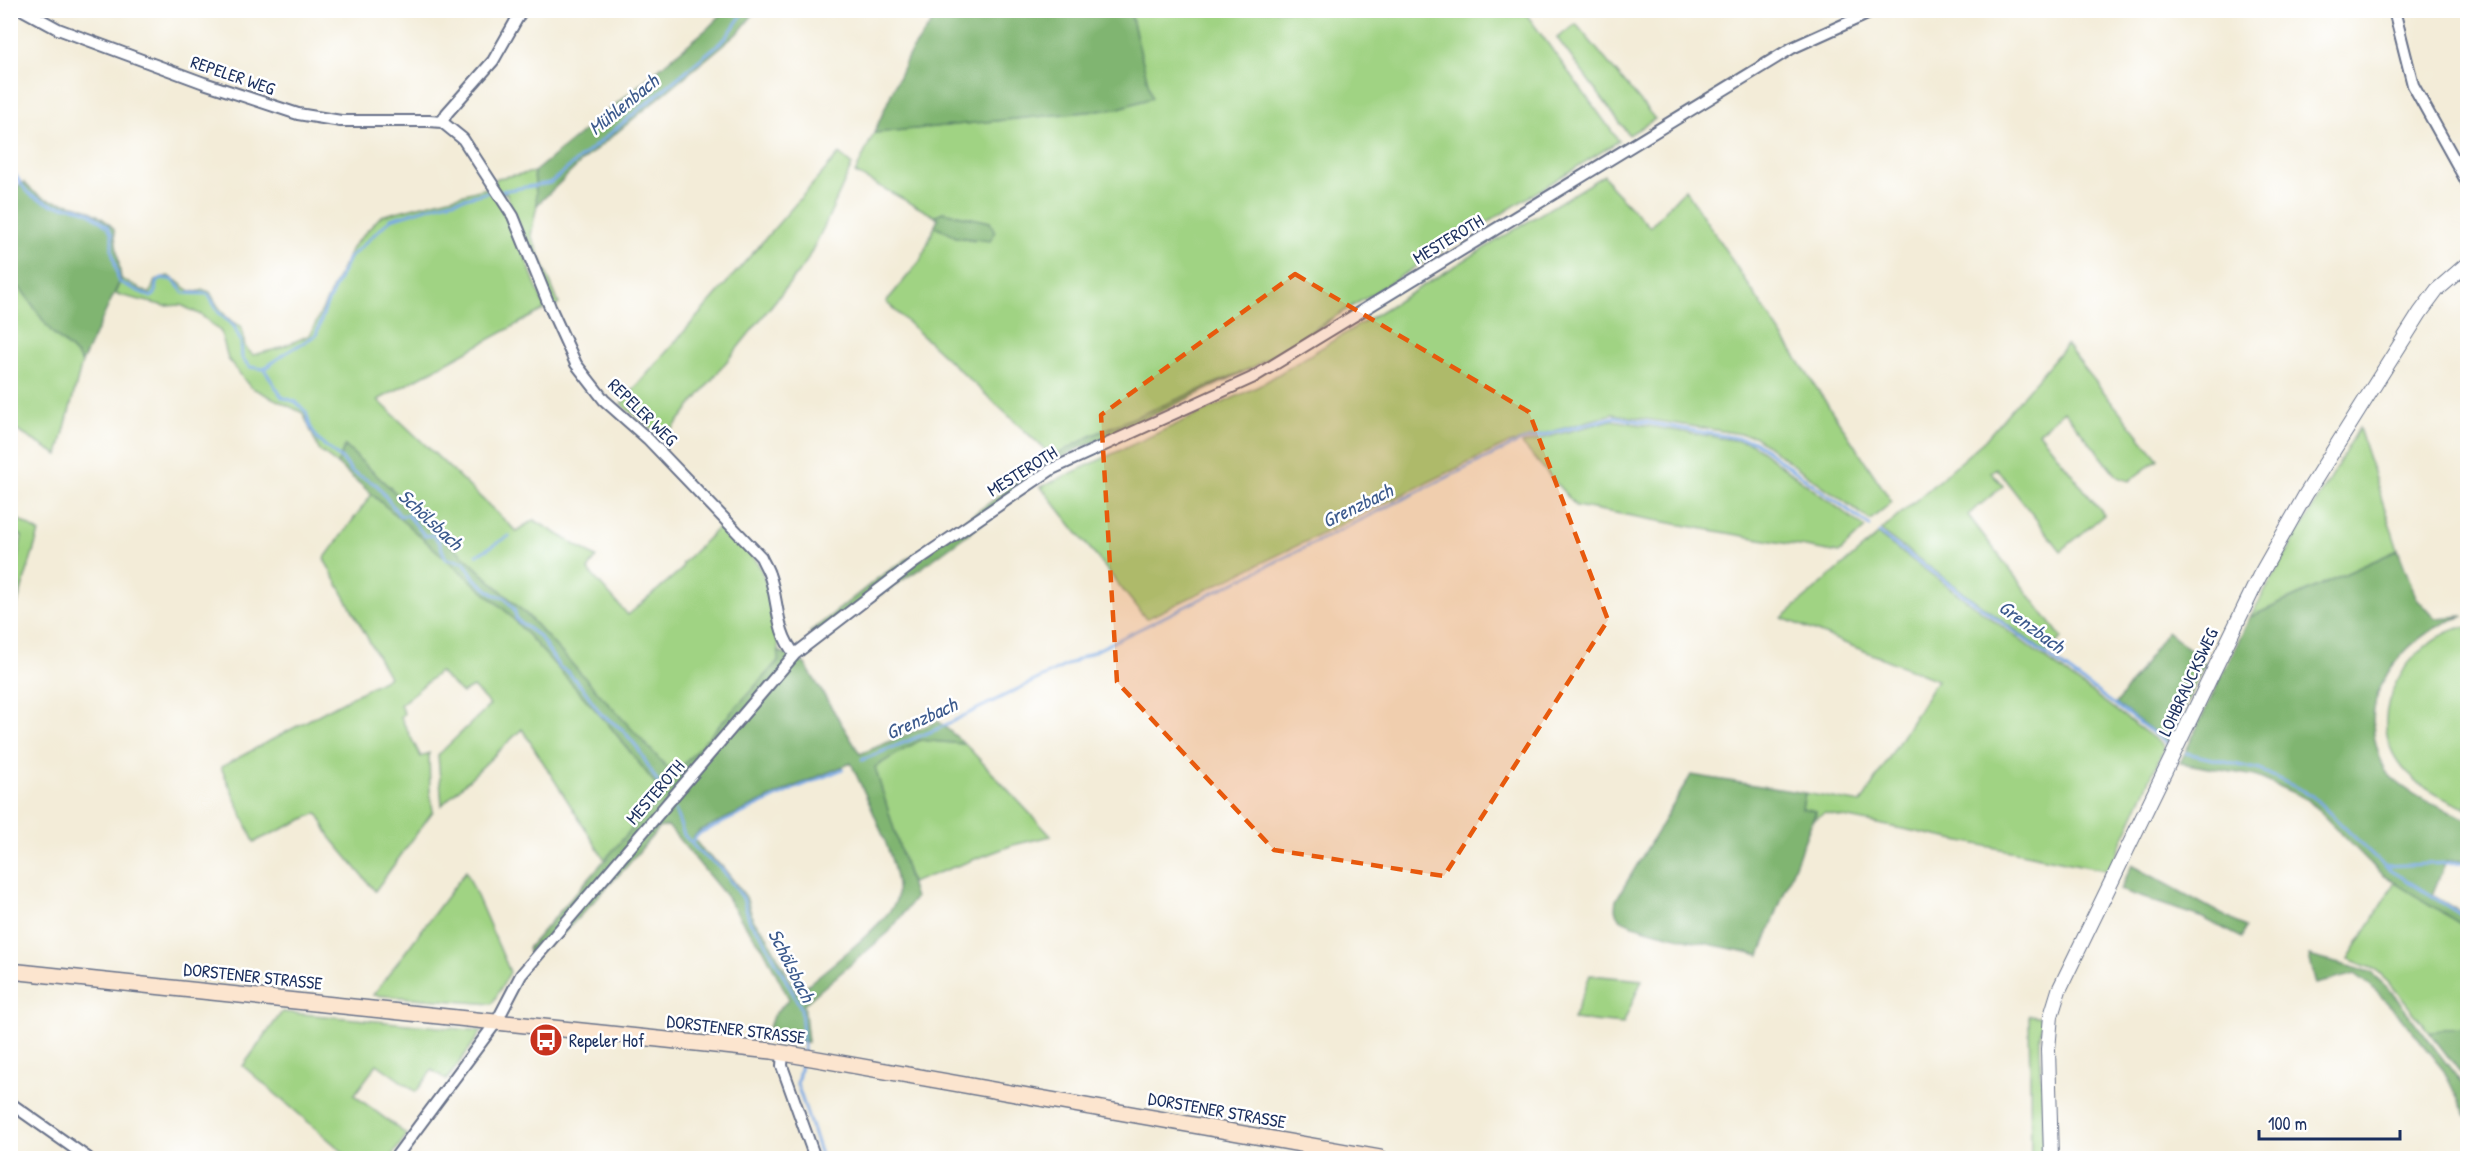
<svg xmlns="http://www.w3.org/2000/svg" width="2478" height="1169" font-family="'Patrick Hand',sans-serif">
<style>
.green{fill:#a0d383;stroke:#5e8170;stroke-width:1.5}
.forest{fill:#80b571;stroke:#4e7268;stroke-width:1.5;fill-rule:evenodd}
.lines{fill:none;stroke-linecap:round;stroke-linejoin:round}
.stream{stroke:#7aaae4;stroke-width:3}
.minor-casing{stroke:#677189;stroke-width:14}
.tertiary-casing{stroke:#677189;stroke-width:16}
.secondary-casing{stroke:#677189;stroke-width:18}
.minor{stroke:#fff;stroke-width:10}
.tertiary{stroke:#fff;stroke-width:14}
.secondary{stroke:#fce5cf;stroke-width:15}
.marked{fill:#e8590c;fill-opacity:0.2;stroke:#e8590c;stroke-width:4.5;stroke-dasharray:12 8;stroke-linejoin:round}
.labels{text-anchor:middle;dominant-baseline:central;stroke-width:5;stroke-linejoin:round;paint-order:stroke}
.street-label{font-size:18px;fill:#1b2f5e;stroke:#fff}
.poi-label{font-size:18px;fill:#1b2f5e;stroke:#fff;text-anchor:start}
.water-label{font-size:20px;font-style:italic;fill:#3c5a8d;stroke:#fff}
</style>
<rect width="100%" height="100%" fill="#fff"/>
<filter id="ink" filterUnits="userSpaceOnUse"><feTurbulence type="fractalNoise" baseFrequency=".0167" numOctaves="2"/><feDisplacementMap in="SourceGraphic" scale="12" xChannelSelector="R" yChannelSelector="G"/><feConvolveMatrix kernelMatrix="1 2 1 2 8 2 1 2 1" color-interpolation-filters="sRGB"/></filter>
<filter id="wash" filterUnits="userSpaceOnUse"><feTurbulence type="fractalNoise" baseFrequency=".008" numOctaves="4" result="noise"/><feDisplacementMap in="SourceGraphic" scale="24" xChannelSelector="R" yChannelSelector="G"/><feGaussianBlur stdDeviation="1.35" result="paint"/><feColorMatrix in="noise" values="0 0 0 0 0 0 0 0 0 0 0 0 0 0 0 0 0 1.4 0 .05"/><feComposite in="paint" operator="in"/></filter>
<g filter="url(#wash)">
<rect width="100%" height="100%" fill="#f3ecd8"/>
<!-- green -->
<path class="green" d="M1130 10 1524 11 1619 141 1254 367 1093 435 1053 457 886 302 920 261 935 226 957 237 974 241 990 222 943 212 934 216 855 173 874 133 1116 109 1151 98Z
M1576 24 1655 119 1629 135 1557 38Z
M839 154 852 165 824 227 805 264 669 433 659 434 621 404Z
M534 172 537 205 531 235 559 304 553 306 506 193 495 195 511 220 545 309 378 400 516 531 534 520 596 557 588 570 628 615 682 569 683 563 722 524C733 536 748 548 757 562 768 580 781 640 778 661L674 776 528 616 345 446 337 464 319 450 303 413 250 387 228 359 221 332 201 315 181 305 165 306 115 294 121 279 150 294 155 280 168 276C182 281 187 297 204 290L210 292C216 304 227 322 241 326L245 347 253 355 277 349 310 335 353 246 381 216 491 187 497 178Z
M1604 175 1612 188 1650 227 1685 189 1892 502 1870 520 1754 436 1613 414 1505 445 1146 619 1041 487 1259 386Z
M11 279C28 293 37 315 52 332 62 343 74 349 82 362L58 455 11 427Z
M2066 345 2158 459 2129 481 2118 477 2064 411 2039 432 2104 515 2061 551 1996 468 1991 472 2003 486 1968 515 2062 638 2046 653 1881 531 1985 440Z
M1612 420 1751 443 1865 528 1839 553 1576 506 1522 444Z
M2359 428 2398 550 2250 617Z
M372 494 508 613 609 725 657 786 656 801 605 860 522 729 442 805 438 755 490 705 473 687 462 693 439 672 400 705 404 713 401 718 421 757 429 753 430 792 433 811 375 891 331 838 317 813 254 842 221 767 389 677 324 559Z
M11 515 39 532 11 625V590L22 536 11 529Z
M1878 535 2160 743 2164 748 2109 871 1824 813 1815 819 1816 811 1802 808 1805 793 1861 803 1937 680 1782 618Z
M2467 626H2468L2467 809C2444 799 2419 788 2402 767 2359 715 2409 638 2467 626Z
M920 740 965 744 1051 836 1013 845 911 883 874 767Z
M466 871 510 972 492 1004 373 995Z
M2395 882 2467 928V1029H2439L2430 1033 2389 982 2376 970 2348 959Z
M1590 975 1642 980 1623 1024 1573 1019Z
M282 1012 482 1031 447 1080 432 1070 416 1092 377 1064 354 1095 407 1135 390 1158H350L243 1066Z
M2029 1015 2038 1016 2042 1020 2040 1037 2044 1158H2031Z"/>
<!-- forest -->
<path class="forest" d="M726 10 756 11 739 32 582 161 537 205 534 172 708 28Z
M940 11H1130L1152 98 1116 109 874 133 908 56Z
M24 182C41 203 55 200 78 206 90 209 106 220 114 229L121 279 82 362C74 349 62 343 52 332 37 315 28 293 11 279V191Z
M943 212 990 222 995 232 990 241 956 237 935 226 938 218 934 216Z
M1332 318 1324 327 1254 367 1116 433 1078 449 1036 471 1010 503 920 569 835 624 819 643 810 632 878 578 960 524 1003 493 1027 471 1093 435 1254 367Z
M345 446 528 616 674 775 778 661 779 651 805 664 860 754 938 721 965 744 920 740 875 767 915 898 889 932 804 1004 808 1042 766 1036 773 1016 789 999 763 948 744 924 726 896 668 826 659 828 627 866 560 937 530 956 528 948 656 801 657 786 609 725 508 613 337 464ZM851 763C863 791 905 872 896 900 890 921 818 976 797 993L765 933 753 920 746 897 722 866 705 853 693 838 699 831 795 786Z
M2398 550 2416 597 2435 618 2464 616C2411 631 2360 686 2376 744 2379 753 2381 767 2388 774 2409 795 2440 809 2467 819V860L2446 861 2432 895 2467 916V928L2382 875 2307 799 2255 776 2180 763 2250 617Z
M2167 631 2205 663 2168 742 2116 704Z
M1691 775 1805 793 1802 808 1816 811 1760 955C1735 949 1634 931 1619 918 1614 912 1615 907 1616 900Z
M2132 865 2245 927 2242 938 2203 918 2120 890Z
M2309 956 2370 972 2390 990 2467 1090V1118L2444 1071 2400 1016 2371 986 2355 974 2316 984Z
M2466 1028 2468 1029 2467 1081 2430 1033 2439 1029Z"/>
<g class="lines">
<!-- stream -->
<path class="stream" d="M10 167 24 188 32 196 53 205 78 208 90 213 108 227 112 235V251L119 282 151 297 155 294 156 283 162 278 173 280 184 293 208 294 219 313 234 326 241 342 242 358 250 367 264 369 282 397 296 402 306 412 310 426 318 440 344 461 352 472 377 485 400 516 408 515 425 536 433 535 439 542 446 559 464 562 475 579 493 594 505 598 514 609 517 620 540 637 559 667 568 672 585 691 601 714 623 730 637 747 663 791
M502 191 550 183 726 38 745 10
M264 369 284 354 316 335 326 306 349 258 391 219 437 205 489 192
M1879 533 2167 743
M477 555 509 536
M2186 753 2260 770 2310 794 2384 866 2468 919
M862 760 937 729 1521 441 1615 417 1754 441 1870 526
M675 810 684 835 702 855 720 867 743 898 750 922 761 934 801 1008 804 1051
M691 842 700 833 796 788 843 769
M2385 866 2468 862
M802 1060 797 1084 822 1158"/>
</g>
</g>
<g filter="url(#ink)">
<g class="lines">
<defs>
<path id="minor" d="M23 10 58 29 204 83 298 114 341 121H429L442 122 463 139 513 216 550 307 576 364 604 400 648 439 761 557C763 562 767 568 769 574 779 600 775 632 795 654
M2394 10 2413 85 2468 184
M442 122 447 113 493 61 522 10
M783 1052 782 1066 815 1158
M10 1103 88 1158
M395 1158 497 1021 521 975 795 654 915 562 1052 469 1252 378 1792 48 1876 10"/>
<path id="tertiary" d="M2051 1158 2048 1049 2051 1016 2059 990 2259 577 2306 494 2420 313 2437 290 2468 263"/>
<path id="secondary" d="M10 971 772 1051 1380 1158"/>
</defs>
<!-- minor casing -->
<use href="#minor" class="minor-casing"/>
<!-- tertiary casing -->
<use href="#tertiary" class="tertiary-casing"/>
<!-- secondary casing -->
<use href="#secondary" class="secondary-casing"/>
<!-- minor -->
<use href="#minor" class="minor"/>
<!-- tertiary -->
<use href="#tertiary" class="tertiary"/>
<!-- secondary -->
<use href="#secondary" class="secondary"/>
</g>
</g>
<!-- marked area -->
<path class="marked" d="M1295 274 1529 412 1608 620 1444 876 1274 850 1117 682 1101 415Z"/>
<!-- icons -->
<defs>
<symbol id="bus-disc" viewBox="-11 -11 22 22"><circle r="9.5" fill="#c8321e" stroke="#fff"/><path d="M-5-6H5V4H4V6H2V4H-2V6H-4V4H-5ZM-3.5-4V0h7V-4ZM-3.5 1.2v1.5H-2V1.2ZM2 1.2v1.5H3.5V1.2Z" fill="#fff"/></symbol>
</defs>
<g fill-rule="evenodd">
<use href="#bus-disc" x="527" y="1021" width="38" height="38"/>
</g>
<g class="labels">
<!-- street labels -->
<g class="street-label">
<text transform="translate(233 75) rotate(19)">REPELER WEG</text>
<text transform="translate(1448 239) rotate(-31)">MESTEROTH</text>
<text transform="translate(643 412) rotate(44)">REPELER WEG</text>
<text transform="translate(1022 471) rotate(-32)">MESTEROTH</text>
<text transform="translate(2188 682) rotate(-65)">LOHBRAUCKSWEG</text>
<text transform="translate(655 792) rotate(-49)">MESTEROTH</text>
<text transform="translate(253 976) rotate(6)">DORSTENER STRASSE</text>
<text transform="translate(736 1029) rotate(7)">DORSTENER STRASSE</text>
<text transform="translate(1217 1110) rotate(10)">DORSTENER STRASSE</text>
</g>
<!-- poi labels -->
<g class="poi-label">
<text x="569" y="1040">Repeler Hof</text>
</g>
<!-- water labels -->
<g class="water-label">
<text transform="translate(623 104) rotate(-39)">Mühlenbach</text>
<text transform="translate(1357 505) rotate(-26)">Grenzbach</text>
<text transform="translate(431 519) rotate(43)">Schölsbach</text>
<text transform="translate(2032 626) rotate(36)">Grenzbach</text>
<text transform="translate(921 718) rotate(-24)">Grenzbach</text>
<text transform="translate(792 965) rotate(63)">Schölsbach</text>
</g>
</g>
<!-- margin -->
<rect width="2478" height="1169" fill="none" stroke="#fff" stroke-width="36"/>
<!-- scale -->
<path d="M2259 1130v9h141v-9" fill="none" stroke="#1b2f5e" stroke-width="3"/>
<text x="2268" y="1130" font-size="18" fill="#1b2f5e" stroke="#ffffff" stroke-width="4.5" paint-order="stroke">100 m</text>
</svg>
